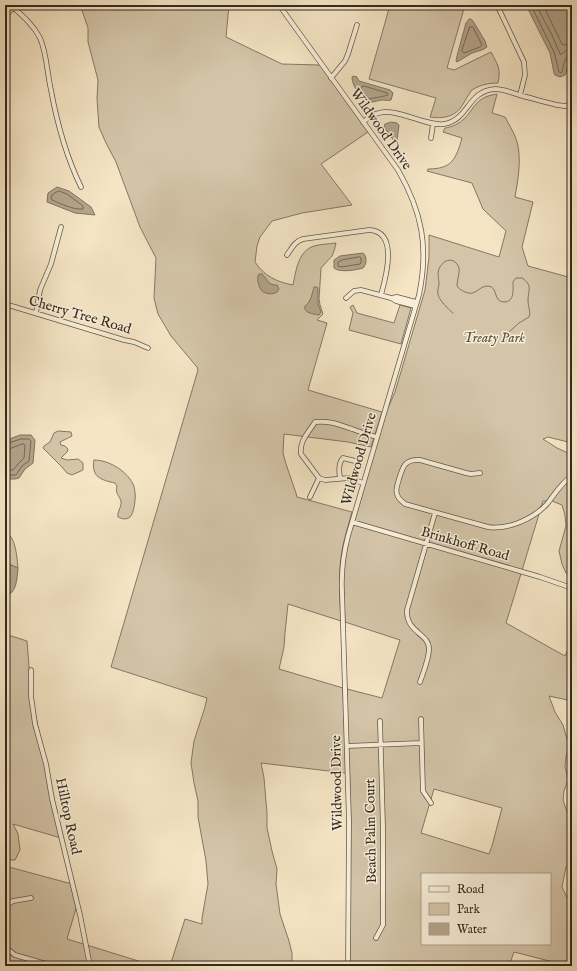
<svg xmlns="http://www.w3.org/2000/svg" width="577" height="971" font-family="'IM FELL English',serif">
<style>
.green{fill:#d4c5a9;stroke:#847864;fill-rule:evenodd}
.water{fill:#b4a58c;stroke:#817460}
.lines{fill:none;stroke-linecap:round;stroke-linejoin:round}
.shore{stroke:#746855;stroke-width:1}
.stream{stroke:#817460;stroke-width:1}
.minor-casing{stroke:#655948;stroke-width:5.5}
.minor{stroke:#f8eed9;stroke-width:4}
.labels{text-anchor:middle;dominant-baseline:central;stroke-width:3;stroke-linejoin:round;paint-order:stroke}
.street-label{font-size:14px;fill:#352a1e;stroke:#f8eed9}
.park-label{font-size:14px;font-style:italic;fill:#5d5141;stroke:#f8eed9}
</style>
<rect width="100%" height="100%" fill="#f5e5c5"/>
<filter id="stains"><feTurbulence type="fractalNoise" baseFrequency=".005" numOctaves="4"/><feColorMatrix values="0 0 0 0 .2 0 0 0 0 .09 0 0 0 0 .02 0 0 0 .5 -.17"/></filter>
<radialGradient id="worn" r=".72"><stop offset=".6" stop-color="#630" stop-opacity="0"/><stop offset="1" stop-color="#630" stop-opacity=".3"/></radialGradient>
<!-- green -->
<path class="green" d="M79 5H229L226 37 282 64 320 65 368 132 321 164 352 205 302 213 272 221 260 237 257 246 255 262C264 276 277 282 293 285 296 271 298 251 314 246 321 244 329 244 336 243L334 251 332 256 321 268 319 299 320 305 323 314 317 320 327 323 308 390 382 412 371 447 348 442 284 434 283 453 286 464 296 493 297 497 352 512C347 530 341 548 340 567 339 585 340 603 341 621L288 604 285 633 284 647 279 669 343 688 346 773 261 763 264 778 267 813V828L272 851 277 869 276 884 280 914 289 941 292 953V966H170L185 919 202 924V918L208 884 206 861 198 817V801L194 783 191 763 194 741 205 707 207 698 111 667 198 370 197 367 171 336 158 314 154 298 156 258 140 227 116 162 106 143 99 127 97 99 98 80 88 42V28L83 13Z
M390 5H465L447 68 454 70 491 52C498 65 501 69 498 83 489 83 478 85 471 91 468 95 466 100 463 104 456 117 443 119 430 117L436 98 369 79Z
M497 94 492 113 505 117C510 126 516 136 518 146 521 163 518 180 515 197L533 202 522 247 528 266 572 278V443L548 437 543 439 557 448 570 454 572 457V576L566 573 562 564 559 551 566 526 565 515 562 505 552 501H543L506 623 565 656 572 640V701L549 696 555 712 563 725 569 746 566 757 565 766 568 780 564 791 563 800 567 812 572 813V859L566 867 562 887 572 908V959L569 966 514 952 509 966H349L347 689 382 698 400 640 345 622 343 579 344 567 347 542 387 410 395 392 425 290 429 257V235L499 257 506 231 483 209 472 183 427 171 428 169C452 169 456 159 462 138L443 132 445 128C452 127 459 124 465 118 471 112 474 104 482 99 486 96 492 95 497 94ZM434 789 502 808 492 846 489 854 421 833ZM422 874H550V944H422Z
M353 305 357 313 394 323 400 305 411 308 401 344 349 330 353 313 350 307Z
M58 431 71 432 72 436 60 442 61 445 65 446 68 449 67 452 61 458 67 460 78 459 83 463V470L72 475 67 473 61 466 43 448 44 446 50 442 54 433Z
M94 460C108 460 126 470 133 484 134 486 135 490 135 493 136 497 134 514 130 517 126 520 122 519 118 517 117 511 122 507 121 501 119 495 115 494 117 486L115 483C101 480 91 477 94 460Z
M5 532C16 536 17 558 18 568L11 565H5Z
M5 634 27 641 31 693 61 838 13 824 18 834 20 850 15 860H10L5 857Z
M5 866 72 884 77 905 67 939 155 966H5Z"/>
<!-- water -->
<path class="water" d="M526 5H571L572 8V52L565 75 560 77 555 75 554 73 550 53Z
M469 19H471L473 21 485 41 487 47 482 50 472 53 457 62 456 61 457 56 466 23Z
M353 76 357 77 359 81 390 90 393 93 391 100C388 101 385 100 381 100 376 101 372 103 367 102 360 96 352 86 352 77Z
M391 122 397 123 399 125 397 140 396 142 394 141 384 127 385 124Z
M57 187 69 191 91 207 95 215 75 213 47 202 48 193Z
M363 253C367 256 367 264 363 268 356 270 340 273 334 268V260L340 256Z
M259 274H262C267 279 269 286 277 285L279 289 277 292C272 295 266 294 262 291 259 287 256 279 259 274Z
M314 287H317L318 289V304L321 312 319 315C313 314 303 313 305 306 311 302 312 294 314 287Z
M20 435H31L35 440 33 463 25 469 19 478 15 479H5V444L7 440Z
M5 565H11L18 568C17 578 17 594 5 596Z"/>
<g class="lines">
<!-- shore -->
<path class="shore" d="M531 5 551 46 554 52 559 72 561 73 562 72C564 65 564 55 572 54
M536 5 552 35 560 54H562L567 50 572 49
M543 5 562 44 564 45 572 43
M470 27H473L482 45 480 47 464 53 462 51Z
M364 86 387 93 388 95C386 96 373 98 369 99L361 89 362 87Z
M59 191 67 194 83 206V209C74 210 61 204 52 200L51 198 52 195Z
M360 257 361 258V263L360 264 341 267 338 266V262L342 260Z
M5 444 21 439H29L31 441 29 461 22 466 16 475H5
M5 449H9L22 444H24L25 446 24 458 19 463 13 470H5"/>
<!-- stream -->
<path class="stream" d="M453 313C449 310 438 299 438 294 437 290 439 287 439 284 439 279 437 274 439 269 443 259 455 256 459 268 460 273 457 280 457 286 459 289 461 290 465 292 476 297 478 286 488 286 498 286 493 302 504 302 515 302 513 289 513 282L516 278H522C533 285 528 290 528 301 528 307 531 312 529 317L519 323 509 332"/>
<defs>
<path id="minor" d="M279 5 398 170C422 212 429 247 419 295L348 536C343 555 341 573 342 592L349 821 348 966
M497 5 524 62 525 75 520 95
M14 8C24 17 34 26 40 38 47 54 47 73 51 90 57 123 66 156 81 187
M5 16 16 5
M331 78 345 61 348 54 357 25
M363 122C368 118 373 114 379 113 391 109 411 118 423 121 430 123 437 125 444 124 469 120 467 91 495 89 503 89 511 92 519 95 531 98 544 102 557 105L565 106 572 104
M431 138 433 124
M287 255C292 248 295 241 303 239L369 230C399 231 386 277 381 295
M346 298 354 291 361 290 391 298
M5 304 124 340 134 342 148 348
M415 306 396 301 391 298 397 297 416 302
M36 313 40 290 51 264 61 227
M480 473 471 474 466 473 420 460C405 459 403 466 399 479 398 484 395 489 397 494 398 499 402 501 405 504L488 527C508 530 533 519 547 504 555 494 561 483 572 476
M319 478 301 454C299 441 309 432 315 422 332 421 337 424 352 429 360 432 368 435 377 437
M319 478 325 480 349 478 363 483
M340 478C339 472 338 463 343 458L359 462
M310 497 319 478
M352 522 540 577 572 588
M31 670V696L35 724 46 764 52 799 80 915 90 966
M420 682C423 673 429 659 429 649 429 633 406 633 407 610L435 513
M421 719 423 791 431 803
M347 746 421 743
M5 906 13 901 31 898
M376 938 383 925V828L380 721
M5 947 15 955 53 966"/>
</defs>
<!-- minor casing -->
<use href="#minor" class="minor-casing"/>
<!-- minor -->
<use href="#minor" class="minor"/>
</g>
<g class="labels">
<!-- street labels -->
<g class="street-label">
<text transform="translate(381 129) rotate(55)">Wildwood Drive</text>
<text transform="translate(80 315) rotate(16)">Cherry Tree Road</text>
<text transform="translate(359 459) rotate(-74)">Wildwood Drive</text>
<text transform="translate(465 544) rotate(16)">Brinkhoff Road</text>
<text transform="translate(337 783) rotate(-91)">Wildwood Drive</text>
<text transform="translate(68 816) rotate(78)">Hilltop Road</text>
<text transform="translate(371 831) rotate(-91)">Beach Palm Court</text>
</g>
<!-- park labels -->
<g class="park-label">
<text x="494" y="338">Treaty Park</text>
</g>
</g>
<!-- margin -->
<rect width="577" height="971" fill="none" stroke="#f5e5c5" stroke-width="20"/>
<rect x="6" y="6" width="565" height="959" fill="none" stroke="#352a1e" stroke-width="2"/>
<rect x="10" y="10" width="557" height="951" fill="none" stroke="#352a1e"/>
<!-- legend -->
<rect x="421" y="873" width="130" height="72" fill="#f8eed9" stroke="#aaa08e"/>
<rect x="429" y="886" width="20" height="6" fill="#f8eed9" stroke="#aaa08e"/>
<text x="457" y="893" font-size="12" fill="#352a1e">Road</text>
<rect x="429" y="903" width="20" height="12" fill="#d4c5a9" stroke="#aaa08e"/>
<text x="457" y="913" font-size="12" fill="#352a1e">Park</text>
<rect x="429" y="923" width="20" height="12" fill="#b4a58c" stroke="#aaa08e"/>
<text x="457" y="933" font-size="12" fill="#352a1e">Water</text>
<rect width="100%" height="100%" filter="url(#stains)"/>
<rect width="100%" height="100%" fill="url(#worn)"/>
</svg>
